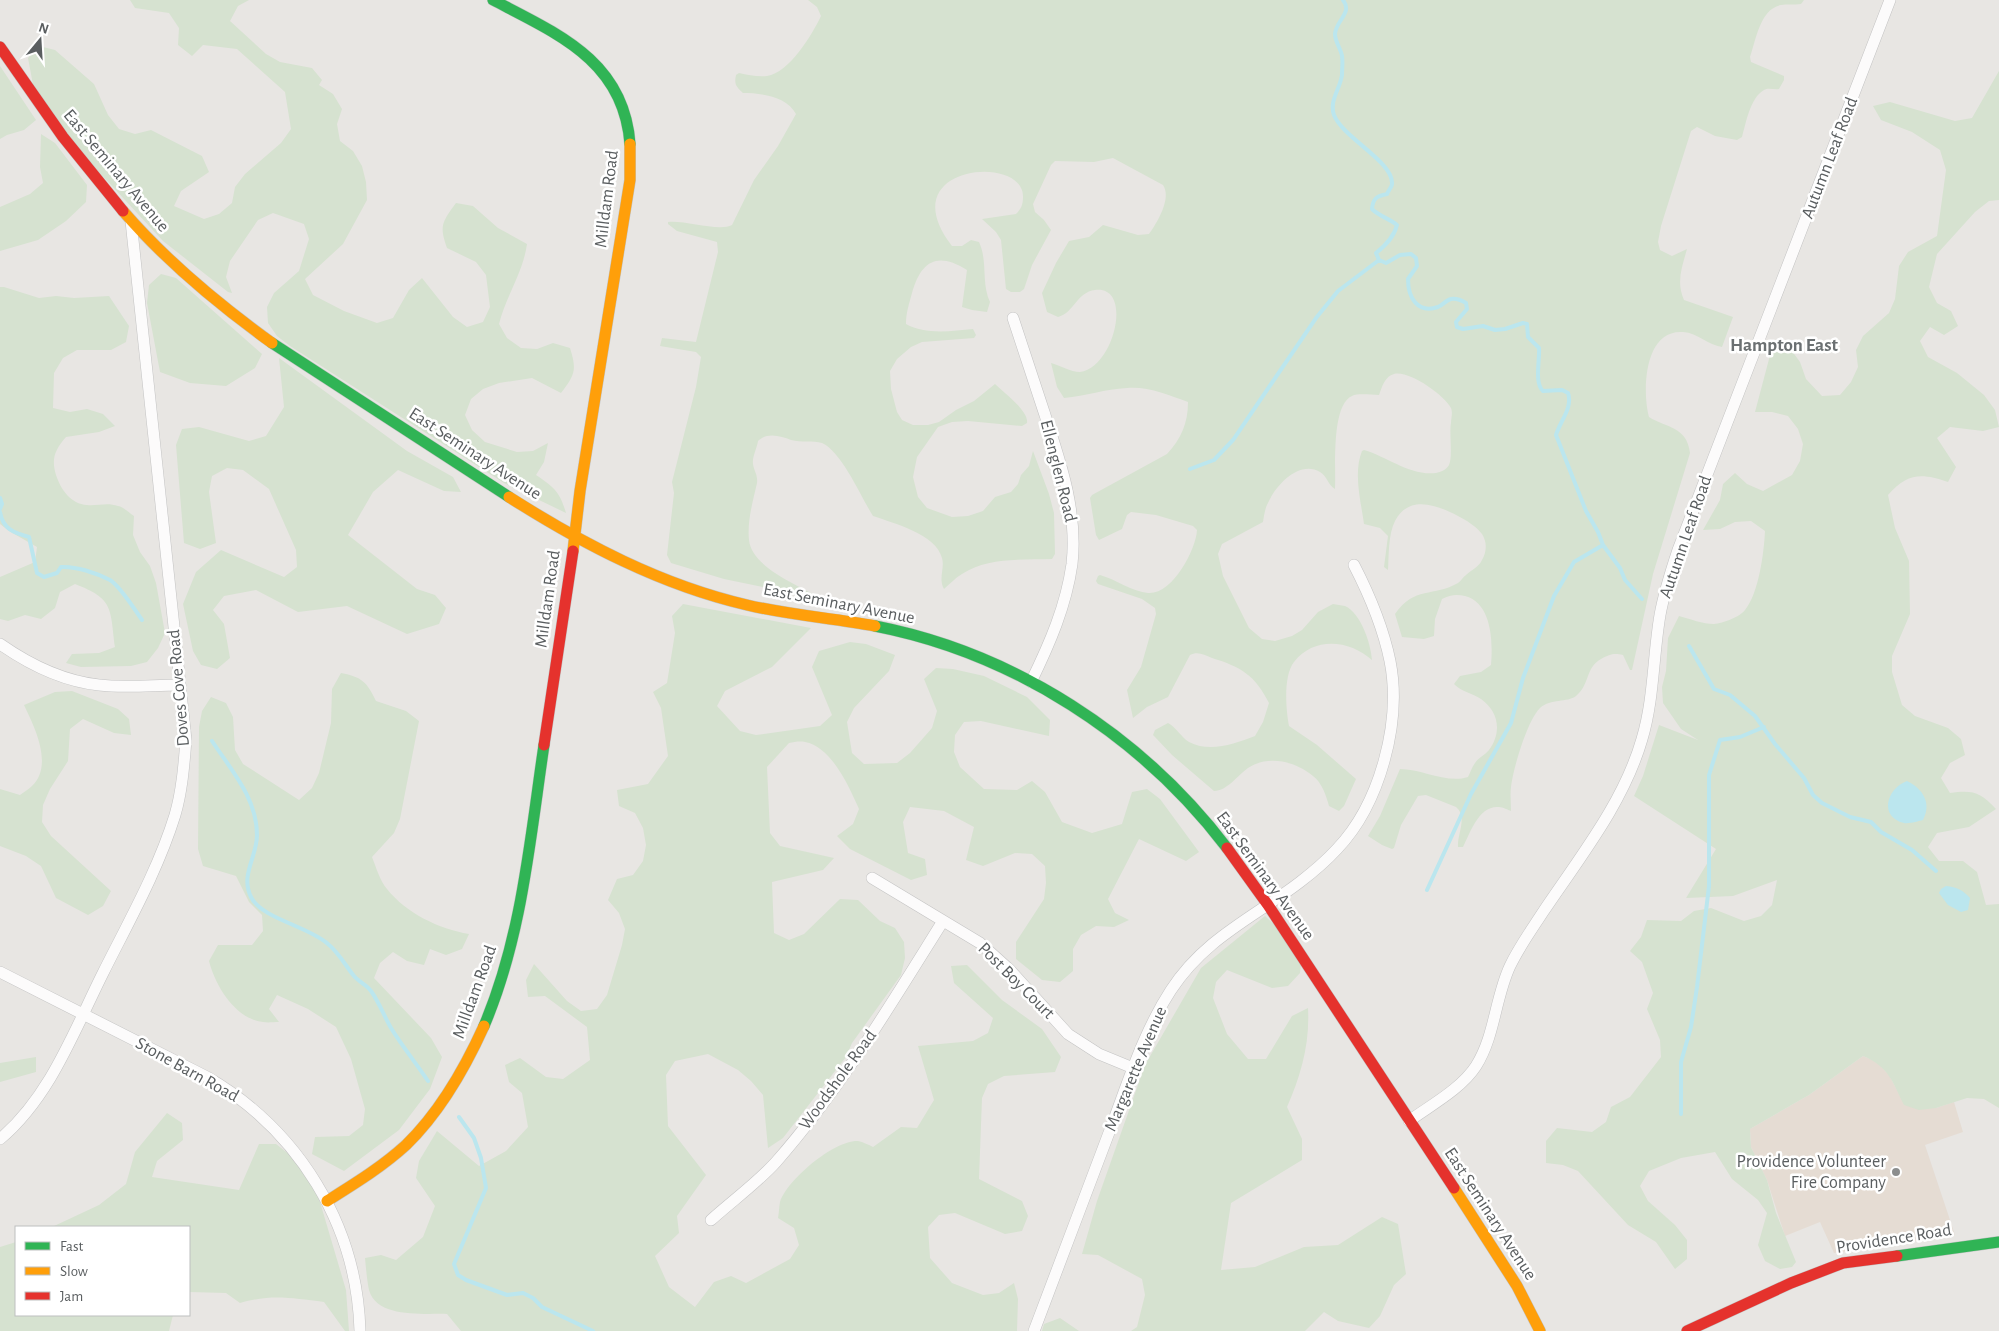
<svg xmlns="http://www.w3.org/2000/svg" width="1999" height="1331" font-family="'Alegreya Sans',sans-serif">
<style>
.commercial{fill:#e5dcd3}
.green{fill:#d6e2d0}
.water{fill:#bbe6ee}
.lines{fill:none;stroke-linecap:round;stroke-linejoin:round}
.stream{stroke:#bbe6ee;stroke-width:4}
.street-casing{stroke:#c3c3c3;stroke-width:12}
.fast-casing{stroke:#c2c3c3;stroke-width:12}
.slow-casing{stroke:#c2c3c3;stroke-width:12}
.jam-casing{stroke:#c2c3c3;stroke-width:12}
.street{stroke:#fcfbfb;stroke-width:11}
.fast{stroke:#30b455;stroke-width:11}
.slow{stroke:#ff9f0a;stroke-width:11}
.jam{stroke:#e5322d;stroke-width:11}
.poi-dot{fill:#8c8e8e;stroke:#fff;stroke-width:2}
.labels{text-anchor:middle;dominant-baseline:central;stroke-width:5;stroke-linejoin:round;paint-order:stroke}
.street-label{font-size:18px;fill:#5a5e60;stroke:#fff}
.poi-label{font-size:18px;fill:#5a5e60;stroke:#fff;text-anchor:end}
.neighbourhood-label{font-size:19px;font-weight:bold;fill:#6b7072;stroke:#fff}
</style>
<rect width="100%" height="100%" fill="#e8e6e3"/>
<!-- commercial -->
<path class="commercial" d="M1863 1056 1877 1062 1889 1075 1905 1105 1936 1108 1954 1102 1963 1132 1925 1145 1955 1235 1834 1253 1820 1222 1785 1236 1767 1180 1751 1147 1750 1129 1809 1095Z"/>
<!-- green -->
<path class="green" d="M130 0H249L238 6 230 21 266 54 280 62 312 68 322 80 319 85 333 94 342 109 337 124 340 141 353 151 362 166 366 182 367 200 343 244 305 279 313 295 344 311 377 323 393 318 409 290 422 278 453 317 467 327 483 322 490 307 486 275 476 262 447 248C439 226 442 222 456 203L473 206 498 228 527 244C523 273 506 296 499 324L507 338 521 348 537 349 553 343 570 348C577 370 575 375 561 393L532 378 499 383 483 389 471 399 465 415 472 430 485 442 517 452 533 451 548 443 544 462 536 475C554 487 560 492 566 513L504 483 290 346 277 336 268 323 267 307 274 293 299 271 309 239 304 224 273 213 258 220 230 261 226 277 232 293 228 292 163 241 85 157 34 90 28 58 39 46 55 50 94 84 108 115 119 129 135 134 151 130 202 156 209 172 181 191 174 206 204 219 219 214 232 203 235 187 245 174 281 143 291 129 285 92 237 49 203 45 192 56 178 45 179 28 169 13 135 8Z
M808 0H1804L1801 4C1794 5 1787 4 1781 5 1760 9 1756 40 1750 57L1751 62 1784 76V80L1779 89C1774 90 1768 87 1764 90 1750 98 1746 123 1742 137L1737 140 1715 136 1697 127 1691 131 1661 226 1658 242 1660 250 1672 256 1687 249C1682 267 1676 282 1684 300L1733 317 1722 347C1708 345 1698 333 1683 332 1644 329 1642 391 1649 417 1666 428 1687 426 1690 453L1653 574 1632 670H1630L1623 655C1614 653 1610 654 1601 659 1585 668 1590 685 1576 696 1567 703 1551 698 1540 708 1527 721 1513 769 1511 787 1510 795 1511 803 1511 811 1508 810 1503 807 1499 807 1479 805 1470 833 1463 847H1458C1457 834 1468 817 1456 807L1426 795 1418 796 1401 825 1394 848 1392 849 1382 845 1368 836 1380 816 1400 769C1422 769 1447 784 1468 777 1470 773 1472 767 1475 763 1478 758 1485 755 1489 750 1502 732 1499 712 1481 699 1472 693 1462 692 1454 684L1460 676 1481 672 1491 665C1493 642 1492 603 1465 596 1456 594 1450 595 1442 599L1435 619 1434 636 1424 639 1402 637 1395 614C1414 586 1434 597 1458 583 1461 581 1463 577 1466 575 1471 570 1479 567 1482 560 1487 551 1487 542 1482 534 1477 527 1466 520 1458 516 1437 505 1409 494 1395 521 1388 535 1389 555 1388 570L1384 567 1388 536 1380 528 1364 524C1361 502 1353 473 1362 451L1364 450C1388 457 1410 476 1436 473 1441 472 1446 470 1449 465 1453 457 1449 433 1451 423 1451 418 1453 413 1451 408 1444 395 1409 370 1394 374 1385 376 1382 387 1379 395 1371 395 1358 393 1352 396 1331 405 1336 468 1335 489 1328 485 1327 476 1320 472 1299 460 1276 485 1268 503 1265 508 1264 516 1263 522L1222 544 1218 554 1223 576 1249 628 1262 639 1275 641 1292 636 1302 630 1318 612 1333 604C1337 605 1341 605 1345 606 1361 613 1371 644 1372 660 1350 640 1314 636 1294 662 1283 676 1286 710 1289 726L1317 745 1356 779 1344 806 1339 811 1329 806C1326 795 1322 783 1313 776 1295 761 1268 755 1248 768 1238 775 1227 791 1214 791L1172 755 1155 737 1153 735 1155 730 1168 723C1176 727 1181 737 1189 742 1210 753 1234 744 1255 736L1263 722 1269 703C1255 675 1241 667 1212 658 1204 655 1198 651 1190 655L1168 697 1147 707 1133 718 1127 690 1141 667 1156 614 1155 608 1142 599 1098 584 1096 581 1098 576 1100 575C1115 579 1133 592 1148 593 1172 595 1196 550 1197 530L1193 526 1156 515 1131 512 1127 515 1122 529 1099 540 1096 535 1090 498 1092 495 1167 454C1181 439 1188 423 1188 402 1169 395 1147 386 1127 388 1105 389 1086 396 1064 398L1057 387 1051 363C1059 365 1071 372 1080 372 1114 368 1134 285 1095 290 1077 292 1074 313 1058 317L1047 312 1042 293 1056 263 1069 241 1089 237 1103 225 1138 235 1149 234C1157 223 1172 198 1163 185L1113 158 1094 162 1055 161 1051 165 1033 204 1035 212 1044 220 1051 230 1032 265 1024 289 1020 292H1011L1006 289 1001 240 996 232 982 219 1016 214C1021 209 1023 205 1023 197 1024 153 889 165 952 246H962L971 240 979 242C988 261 981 283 990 302L987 312 972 310 962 307 967 270C937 251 921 261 912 293 909 304 906 313 906 324 925 335 952 331 973 329L976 335 974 338 922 342 911 347 897 359 890 371 891 389 897 412 902 420 913 425H928L939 422 956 410 974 401 995 384C1004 393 1029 411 1027 423L1022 426 968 421 952 422 938 427 917 457 913 477 918 497 927 508 952 517 968 516 983 511 995 497 1011 492 1018 484 1021 475 1029 466 1033 451 1049 494 1054 513 1055 554 1052 559C1023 560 987 557 962 574 955 578 950 584 944 589 938 579 945 568 942 558 936 534 893 523 873 516 861 497 842 452 822 443 813 440 801 443 791 440 781 436 767 432 758 441 757 448 752 457 753 464 754 471 758 475 757 483 753 501 747 521 749 540 752 568 800 586 822 599L724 579 671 563 667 555 674 493 672 482 696 387 701 357 696 352 660 346 662 338 696 342 718 252 717 242 677 231 668 224V222C685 220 719 232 732 225L754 180 778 146 796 114C787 96 760 93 743 93 736 87 734 84 736 75L739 73C748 75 758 77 767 76 789 73 812 35 821 16L817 7Z
M0 66 36 120 24 130 7 135 0 139Z
M1999 71V200L1989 201 1975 212 1937 254 1929 287 1937 303 1951 311 1958 326 1944 335 1930 327 1920 341 1928 357 1957 373 1984 395 1995 410 1999 427 1983 431 1950 427 1937 438 1956 467 1948 482C1921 473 1908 473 1888 495L1895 528 1909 561 1910 614 1892 656V672L1902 705 1915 716 1948 728 1961 739 1965 755 1950 763 1941 778 1950 793C1973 790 1980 792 1996 809L1969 827 1937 833 1928 847 1939 861H1963L1977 872 1986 905 1999 904V1108L1984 1099 1967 1098 1936 1108 1919 1110 1904 1105C1892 1081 1889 1067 1863 1056L1809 1095 1750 1129 1751 1147 1767 1180 1776 1213 1796 1262 1792 1267 1780 1269 1765 1261 1758 1245 1767 1213 1758 1200 1732 1179 1715 1152 1681 1158 1649 1171 1640 1186 1648 1201 1675 1225 1687 1240V1259L1675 1269 1656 1242 1628 1225 1578 1171 1563 1165 1546 1163V1141L1557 1128 1592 1132 1606 1122 1611 1107 1630 1097 1661 1057 1660 1040 1647 1009 1653 993 1642 962 1630 951 1641 937 1647 920 1681 921 1694 911 1711 908 1744 921 1761 916 1772 905 1777 880 1733 896 1686 898 1716 849 1634 796 1643 776 1659 725 1698 740 1681 729 1663 703 1662 687 1666 671 1668 638 1679 616C1690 619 1703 624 1714 624 1723 623 1740 617 1745 610 1759 593 1764 552 1765 531L1751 521 1735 522 1720 529 1703 530 1720 500 1723 484 1735 473 1747 484 1763 491 1792 475 1800 461 1803 444 1798 429 1788 416 1772 412H1755L1773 344 1789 347 1800 362 1806 379 1822 396 1840 395 1851 382 1858 367 1856 350 1863 336 1889 313 1895 299 1899 266 1908 252 1937 236 1946 170 1940 150 1912 132 1881 120 1873 106 1890 102 1955 121 1972 118Z
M41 134 55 143 87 185 86 202 66 221 38 240 0 251V207L30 194 43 183 40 167Z
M161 274 176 278 262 354 255 368 226 386 190 383 160 372 147 303 149 285Z
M0 287H4L39 298 56 296 74 298 109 296 129 326 126 342 111 350H77L63 358 54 373 53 408 70 412 87 409 103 414 115 426 99 432 66 437C55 450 51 458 56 475 61 490 71 504 87 505 98 506 107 502 118 506 124 507 129 513 134 516L133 535 140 552 150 566 156 583 165 633 158 648 147 662 131 666 81 667 66 663 72 654 99 653 115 647C110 608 114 599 75 584L60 592 55 608 41 619 25 615 8 621 0 619V577L35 562 37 547 9 531 0 524Z
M279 358 407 451 453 477 461 492 444 491 398 470 373 492 348 535 417 589 435 595 446 608 439 624 407 634 347 606 298 612 256 590 224 596 213 610 224 624 230 658 217 669 201 665 193 651 183 604 196 572 221 550 284 577 297 567 296 550 269 489 243 470 227 468 212 476 209 492 216 543 200 549 184 543 176 445 182 429 199 427 249 441 266 436 284 407Z
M683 604 811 628 772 667 725 691 717 706 740 731 756 735 820 726 832 715 812 667 819 651 850 642 866 644 895 655 889 671 854 708 847 722 852 753 864 764 897 763 910 753 932 728 937 711 924 679 936 668 953 669 984 676 1027 697 1050 720 1049 736 981 721 964 722 955 735 954 752 960 767 984 789 1017 790 1032 781 1045 792 1062 822 1092 833 1122 824 1132 792 1147 789 1160 799 1199 852 1186 861 1139 839 1108 899 1115 913 1129 920 1114 927 1096 926 1081 935 1073 949V971L1060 982 1042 980 1016 959V942L1044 899 1046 883 1045 866 1032 854 1015 853 983 866 966 860 974 827 944 811 910 807 903 822 908 853 925 859 927 875 911 880 850 849 837 836 853 824 859 809C849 787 832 747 805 742 800 741 794 742 789 743L767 767 770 833 780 846 834 858 823 870 772 882 774 933 789 940 804 934 840 899 858 900 880 921 895 928 904 942 905 958 901 975 852 1043 846 1057 783 1138 768 1148 763 1095 751 1081 738 1070 708 1054 675 1061 666 1075 668 1126 706 1175 677 1216 679 1233 655 1256 669 1287 695 1307 714 1282 731 1276 746 1283 790 1259 799 1245 794 1228 778 1218C779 1213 779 1207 780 1202 787 1180 834 1140 858 1141 863 1142 869 1145 873 1147L901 1127 917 1128 934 1100 918 1046 973 1041 988 1033 993 1018 954 983 951 966 967 965 1002 1000 1042 1029 1061 1057 1055 1072 1004 1076 988 1084 982 1098 979 1179 1022 1201 1028 1216 1022 1231 1005 1234 955 1213 939 1215 928 1227 930 1258 952 1283 983 1295 999 1293 1014 1283 1018 1299 1017 1331H461L447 1314C425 1313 377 1319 369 1290 367 1280 366 1269 365 1258L381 1255 396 1260 423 1237 435 1206 416 1178 419 1161 437 1131 479 1166 506 1151 528 1127 522 1093 509 1082 505 1065 520 1058 546 1077 563 1079 590 1060 587 1027 545 996 528 997 526 980 534 964 567 1001 581 1011 597 1009 607 995 622 945 625 929 619 913 608 900 617 879 633 875 643 861 646 845 643 828 635 813 619 806 617 790 648 784 668 756 661 708 653 692 667 683 675 633 672 616Z
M341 673C362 677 367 682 376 701L406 711 419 721 400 819 394 833 372 857C376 867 380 881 387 889 406 913 439 929 469 934L462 949 446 955 430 949 424 965 407 961 393 952 380 963 374 978 431 1038 442 1057 430 1089 399 1130 344 1171 312 1154 315 1137 349 1136 363 1125 365 1109 351 1059 336 1027 308 1009 277 995 269 1009 279 1022C274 1022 268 1023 263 1022 235 1019 215 985 209 961L218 945H252L263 931 262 915 249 902 236 876 203 866 198 849 199 727 202 711 211 697 226 703 233 717 235 750 243 764 299 800 312 788 319 773 331 723 332 689Z
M72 691 118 709 129 719 131 735 114 733 83 719 70 729 68 761 50 789 43 805 42 822 51 836 111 891 103 906 88 915 56 898 41 866 26 856 0 846V789L20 795C24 792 29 789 32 786 54 765 34 726 24 705L55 692Z
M1265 916 1292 941 1302 955 1300 973 1288 986 1272 988 1227 970 1216 982 1213 998 1227 1034 1248 1059H1266L1292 1016 1308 1008C1310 1044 1301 1075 1287 1107L1302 1139V1160L1231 1203 1221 1270 1255 1267 1304 1247 1338 1245 1382 1217 1398 1224 1406 1274 1394 1285 1380 1316 1369 1328 1338 1321 1324 1312 1305 1331H1131L1137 1327 1145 1295 1142 1279 1098 1255 1082 1254 1097 1201 1145 1065 1201 968Z
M36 1057V1072L0 1082V1063Z
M167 1113 182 1123 183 1140 157 1161 152 1177 239 1190 259 1144H276L303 1165 320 1202 346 1290 349 1331H345L324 1302C291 1298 272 1294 240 1303L226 1293 189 1292V1227H52L99 1205 126 1184 135 1152Z
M16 1242V1315H173L169 1331H0V1247Z
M1060 1318 1079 1331H1042L1044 1324Z"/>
<!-- water -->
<path class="water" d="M1907 781C1923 789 1932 803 1923 820 1918 821 1910 824 1904 823 1879 817 1886 789 1907 781Z
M1946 886C1957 887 1963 890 1970 898L1968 910 1961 912 1948 905 1939 893 1941 889Z"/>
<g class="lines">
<!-- stream -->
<path class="stream" d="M1343 0C1353 13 1336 20 1335 34 1335 42 1341 49 1342 56 1343 61 1342 69 1342 75 1340 89 1329 101 1334 115 1343 138 1394 162 1392 184 1392 187 1388 191 1387 194 1377 196 1373 198 1372 209 1379 216 1388 218 1397 225 1394 237 1386 245 1376 253L1379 260 1386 263 1400 255 1411 254 1416 258 1417 266 1408 279C1408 297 1417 314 1438 307 1443 305 1446 300 1451 299 1457 298 1461 300 1466 303L1467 309 1456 322 1457 327 1463 329 1483 326 1495 330 1505 329 1523 323 1527 324 1528 337 1539 348C1540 360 1534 383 1543 391L1562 390 1568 393C1573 408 1560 421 1556 435L1586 511 1598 532 1603 545 1620 568 1625 580 1642 599
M1190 469 1214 460 1233 440 1316 318 1338 291 1379 260
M0 498 2 504 0 509
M0 512C3 529 14 533 29 537L37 573 44 577 57 573 61 567C76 566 96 573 110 580 120 586 135 610 142 620
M1689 646 1714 689 1730 695 1755 716 1775 744 1804 778 1813 795 1822 803 1850 817 1871 822 1881 832 1912 850 1936 871
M212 741C231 770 257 798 257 835 257 857 240 875 251 897 262 919 308 926 328 944 339 953 345 965 354 976 359 982 367 985 371 991 379 1002 384 1016 391 1028 402 1046 416 1063 428 1081
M1427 890 1471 794 1511 723 1523 678 1554 596 1574 562 1603 545
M1681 1114V1062L1691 1027 1697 987 1709 886V775L1720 740 1740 737 1764 727
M459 1117 474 1138 481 1158 486 1188 454 1264 458 1275 466 1280 507 1295 523 1293 533 1298 542 1307 593 1331"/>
<defs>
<path id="street" d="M1013 318C1023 349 1034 381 1044 412 1060 460 1078 512 1072 564 1066 606 1050 643 1031 682
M0 644C30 665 62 681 99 685 125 688 153 685 179 685
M872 878 980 943 1010 970 1068 1034 1099 1054 1133 1068
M0 972 207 1077C298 1130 357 1224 360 1331
M1409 1121C1431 1105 1461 1089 1476 1066 1495 1036 1495 998 1510 966 1519 947 1532 929 1543 912 1580 857 1624 802 1642 739 1654 699 1653 656 1660 615 1664 593 1671 571 1678 550L1890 0
M0 1139C50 1097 74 1031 103 973 129 921 158 870 175 815 182 791 184 765 186 740L131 221
M711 1220C732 1201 757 1183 776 1162 841 1088 891 1004 943 921
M1034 1331C1059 1264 1085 1197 1110 1130 1128 1083 1143 1033 1171 990 1205 938 1253 918 1300 882 1313 872 1326 861 1337 849 1380 804 1402 722 1390 661 1383 627 1370 596 1354 565"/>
<path id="fast" d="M493 0C558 34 624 61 630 144
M272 343 509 497
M875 626C1014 653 1142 736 1227 848
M484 1026C522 937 530 839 544 745
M1897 1256 1999 1242"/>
<path id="slow" d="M123 211C167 262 218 304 272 343
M509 497C583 544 661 585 747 605 789 615 832 618 875 626
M573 551 580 491 630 180V144
M1454 1188 1517 1286 1540 1331
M327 1201C354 1184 382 1167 406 1145 439 1113 465 1068 484 1026"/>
<path id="jam" d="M0 47 63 137 123 211
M544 745 573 551
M1227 848 1268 905 1454 1188
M1687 1331 1791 1283 1843 1263 1897 1256"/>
</defs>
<!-- street casing -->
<use href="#street" class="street-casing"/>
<!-- fast casing -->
<use href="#fast" class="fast-casing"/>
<!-- slow casing -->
<use href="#slow" class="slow-casing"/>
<!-- jam casing -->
<use href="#jam" class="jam-casing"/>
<!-- street -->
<use href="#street" class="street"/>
<!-- fast -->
<use href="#fast" class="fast"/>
<!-- slow -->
<use href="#slow" class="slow"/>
<!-- jam -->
<use href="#jam" class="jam"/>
</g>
<!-- markers -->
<circle class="poi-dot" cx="1896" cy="1172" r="5"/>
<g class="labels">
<!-- street labels -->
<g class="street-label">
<text transform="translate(1830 158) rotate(-69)">Autumn Leaf Road</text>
<text transform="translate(116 171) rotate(50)">East Seminary Avenue</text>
<text transform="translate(607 199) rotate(-83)">Milldam Road</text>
<text transform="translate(475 454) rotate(33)">East Seminary Avenue</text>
<text transform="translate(1058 471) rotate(76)">Ellenglen Road</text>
<text transform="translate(1686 537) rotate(-71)">Autumn Leaf Road</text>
<text transform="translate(548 599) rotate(-82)">Milldam Road</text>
<text transform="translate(839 604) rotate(11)">East Seminary Avenue</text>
<text transform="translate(179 688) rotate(-95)">Doves Cove Road</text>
<text transform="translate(1265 876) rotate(54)">East Seminary Avenue</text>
<text transform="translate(1016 981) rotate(45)">Post Boy Court</text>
<text transform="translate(475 992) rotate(-70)">Milldam Road</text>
<text transform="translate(1136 1069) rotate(-67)">Margarette Avenue</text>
<text transform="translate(187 1070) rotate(29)">Stone Barn Road</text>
<text transform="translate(838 1080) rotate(-54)">Woodshole Road</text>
<text transform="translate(1490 1214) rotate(57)">East Seminary Avenue</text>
<text transform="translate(1894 1239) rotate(-9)">Providence Road</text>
</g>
<!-- poi labels -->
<g class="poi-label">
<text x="1886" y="1162">Providence Volunteer<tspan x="1886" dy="21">Fire Company</tspan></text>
</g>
<!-- neighbourhood labels -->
<g class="neighbourhood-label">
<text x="1784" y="345">Hampton East</text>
</g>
</g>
<!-- legend -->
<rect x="15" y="1226" width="175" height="90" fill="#ffffff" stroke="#bdbfbf"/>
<rect x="25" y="1242" width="25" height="8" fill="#30b455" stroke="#bdbfbf"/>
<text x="60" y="1251" font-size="15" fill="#5a5e60">Fast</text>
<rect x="25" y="1267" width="25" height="8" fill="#ff9f0a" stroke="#bdbfbf"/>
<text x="60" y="1276" font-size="15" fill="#5a5e60">Slow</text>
<rect x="25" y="1292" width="25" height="8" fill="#e5322d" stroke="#bdbfbf"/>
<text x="60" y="1301" font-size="15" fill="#5a5e60">Jam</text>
<!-- north arrow -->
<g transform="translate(40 40) rotate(18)" stroke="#ffffff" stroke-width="4" paint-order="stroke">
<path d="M0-4L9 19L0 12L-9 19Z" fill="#5a5e60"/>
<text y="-8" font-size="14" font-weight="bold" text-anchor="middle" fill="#5a5e60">N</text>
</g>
</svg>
